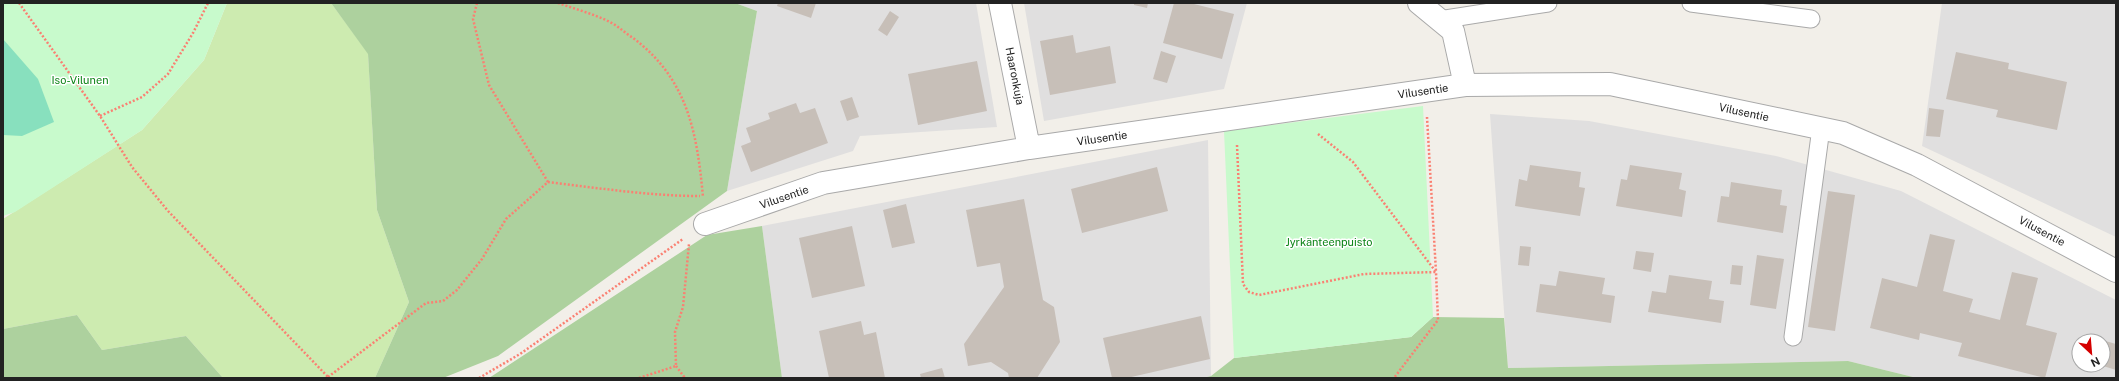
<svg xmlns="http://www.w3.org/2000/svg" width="2119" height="381" font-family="'Public Sans',sans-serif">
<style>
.residential{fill:#e0dfdf;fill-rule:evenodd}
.grass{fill:#cdebb0}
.forest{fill:#add19e}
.park{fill:#c8facc}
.pitch{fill:#88e0be}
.building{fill:#c7bfb8}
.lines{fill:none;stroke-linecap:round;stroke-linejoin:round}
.lane-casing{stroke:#a9a9a9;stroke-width:19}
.street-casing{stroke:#a9a9a9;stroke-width:24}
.path{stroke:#fa8072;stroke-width:2.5;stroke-dasharray:2 2;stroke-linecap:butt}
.lane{stroke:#fff;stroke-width:17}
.street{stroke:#fff;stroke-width:22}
.labels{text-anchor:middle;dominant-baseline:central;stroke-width:3;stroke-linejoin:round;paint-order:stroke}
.street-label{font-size:11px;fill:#222;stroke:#fff}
.park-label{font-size:11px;fill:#0c8416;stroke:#fff}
</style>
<rect width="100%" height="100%" fill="#f2efe9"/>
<!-- residential -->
<path class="residential" d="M735 3H976L997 127 860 136 853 151 727 191 757 11Z
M1024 3H1247L1224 89 1044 121Z
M1942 3H2116V237L1922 146Z
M1490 114 1589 121 1776 156 1901 191 2116 300V378H1917L1848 361 1508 368ZM2079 341H2103V365H2079Z
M1208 140 1211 376 1203 378H782L762 226Z"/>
<!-- grass -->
<path class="grass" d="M227 3H331L368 53 377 210 409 302 375 378H223L186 336 102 350 77 315 3 329V219L142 130 204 60Z"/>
<!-- forest -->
<path class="forest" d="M331 3H735L757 11 727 191 498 356 443 378H375L409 302 377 210 368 54Z
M762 226 782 378H489L707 235Z
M77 315 102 350 186 336 223 378H3V329Z
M1433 317 1504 318 1508 368 1848 361 1917 378H1203L1211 376 1234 358 1411 337Z"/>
<!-- park -->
<path class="park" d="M3 3H227L204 60 142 130 15 212 3 216Z
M1423 106 1433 317 1411 337 1234 358 1224 131Z"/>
<!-- pitch -->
<path class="pitch" d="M3 39 38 79 54 122 22 136 3 135Z"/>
<!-- building -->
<path class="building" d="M778 3H816L811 18 777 6Z
M1134 3H1148L1147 8 1134 5Z
M1174 3H1190L1234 14 1222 59 1163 43Z
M890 11 899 17 887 36 878 30Z
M1073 35 1076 53 1110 46 1116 83 1050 95 1040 41Z
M1161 51 1176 56 1167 83 1153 79Z
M1956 52 2009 63 2008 69 2067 82 2057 130 1996 117 1998 110 1946 99Z
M977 61 987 111 918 125 908 74Z
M852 97 859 117 847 121 840 101Z
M796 103 800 113 815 108 828 143 751 172 741 146 751 142 746 128 770 119 768 113Z
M1929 108 1944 110 1940 137 1926 136Z
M1530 165 1581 172 1579 187 1585 188 1580 216 1515 206 1519 179 1527 181Z
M1630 165 1682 173 1679 189 1686 191 1682 217 1616 206 1621 179 1627 180Z
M1157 167 1168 211 1082 233 1071 189Z
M1731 182 1782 190 1780 205 1787 206 1783 233 1717 222 1721 196 1729 197Z
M1828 191 1855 195 1835 331 1808 327Z
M1024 199 1043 300 1054 307 1060 342 1037 378H1009L1008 373 991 362 968 366 964 344 1004 287 1000 263 977 267 966 210Z
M906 204 915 243 892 248 883 210Z
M852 226 865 286 812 298 799 238Z
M1930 234 1955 240 1943 291 1973 299 1969 312 2000 320 2012 272 2038 278 2026 325 2057 333 2045 378 1958 356 1962 343 1920 333 1919 340 1870 328 1882 278 1917 287Z
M1520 246 1531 247 1529 266 1518 265Z
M1636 251 1654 253 1651 272 1633 269Z
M1757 255 1784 259 1776 309 1750 305Z
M1732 265 1743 266 1741 285 1730 284Z
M1559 271 1605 278 1602 294 1615 296 1611 323 1536 312 1540 284 1556 286Z
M1669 275 1712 281 1709 299 1724 301 1721 323 1648 312 1652 291 1666 293Z
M1201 316 1210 359 1127 378H1112L1103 338Z
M861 321 864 335 876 332 885 378H829L819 331Z
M2095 338 2116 344V370L2100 365H2103V341H2094Z
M942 368 945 378H921L920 374Z"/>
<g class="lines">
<defs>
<path id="lane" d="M1691 3 1811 19
M1439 20 1548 3
M1793 337 1821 128"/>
<path id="street" d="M1000 3 1029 148
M1419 3 1453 31 1465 85
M705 224 823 183 1029 148 1465 85 1610 84 1843 133 1917 165 2116 271"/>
</defs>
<!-- lane casing -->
<use href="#lane" class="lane-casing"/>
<!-- street casing -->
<use href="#street" class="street-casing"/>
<!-- path -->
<path class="path" d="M19 3 100 116 132 167 168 211 329 378
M477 3 473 19 489 85 548 182
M558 3C575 9 594 14 610 22 618 26 625 33 633 38 688 79 697 133 703 197
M100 116 142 97 168 74 193 33 208 3
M1318 134 1353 162 1436 272 1438 320 1394 378
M1237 145 1243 284 1249 292 1259 295 1364 274 1436 272 1427 117
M676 366 685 378
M328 377 426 303 443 301 457 290 482 259 506 219 548 182C599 188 649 196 700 196
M479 378 520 354 683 239
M639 378 676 366 675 332 683 307 689 244"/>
<!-- lane -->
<use href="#lane" class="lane"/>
<!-- street -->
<use href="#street" class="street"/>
</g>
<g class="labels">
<!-- street labels -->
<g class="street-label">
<text transform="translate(1015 76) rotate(79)">Haaronkuja</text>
<text transform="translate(1423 91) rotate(-8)">Vilusentie</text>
<text transform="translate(1744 112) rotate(12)">Vilusentie</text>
<text transform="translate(1102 138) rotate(-8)">Vilusentie</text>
<text transform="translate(784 197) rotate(-19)">Vilusentie</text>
<text transform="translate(2042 231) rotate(28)">Vilusentie</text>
</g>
<!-- park labels -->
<g class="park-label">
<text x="80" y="80">Iso-Vilunen</text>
<text x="1329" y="242">Jyrkänteenpuisto</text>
</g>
</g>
<!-- border -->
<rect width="2119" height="381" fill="none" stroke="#222222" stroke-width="8"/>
<!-- north arrow -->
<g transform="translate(2091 353) rotate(154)"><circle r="19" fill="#ffffff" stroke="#a7a7a7"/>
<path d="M0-3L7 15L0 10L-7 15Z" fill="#d40000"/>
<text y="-6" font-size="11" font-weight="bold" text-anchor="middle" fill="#222222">N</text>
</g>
</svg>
